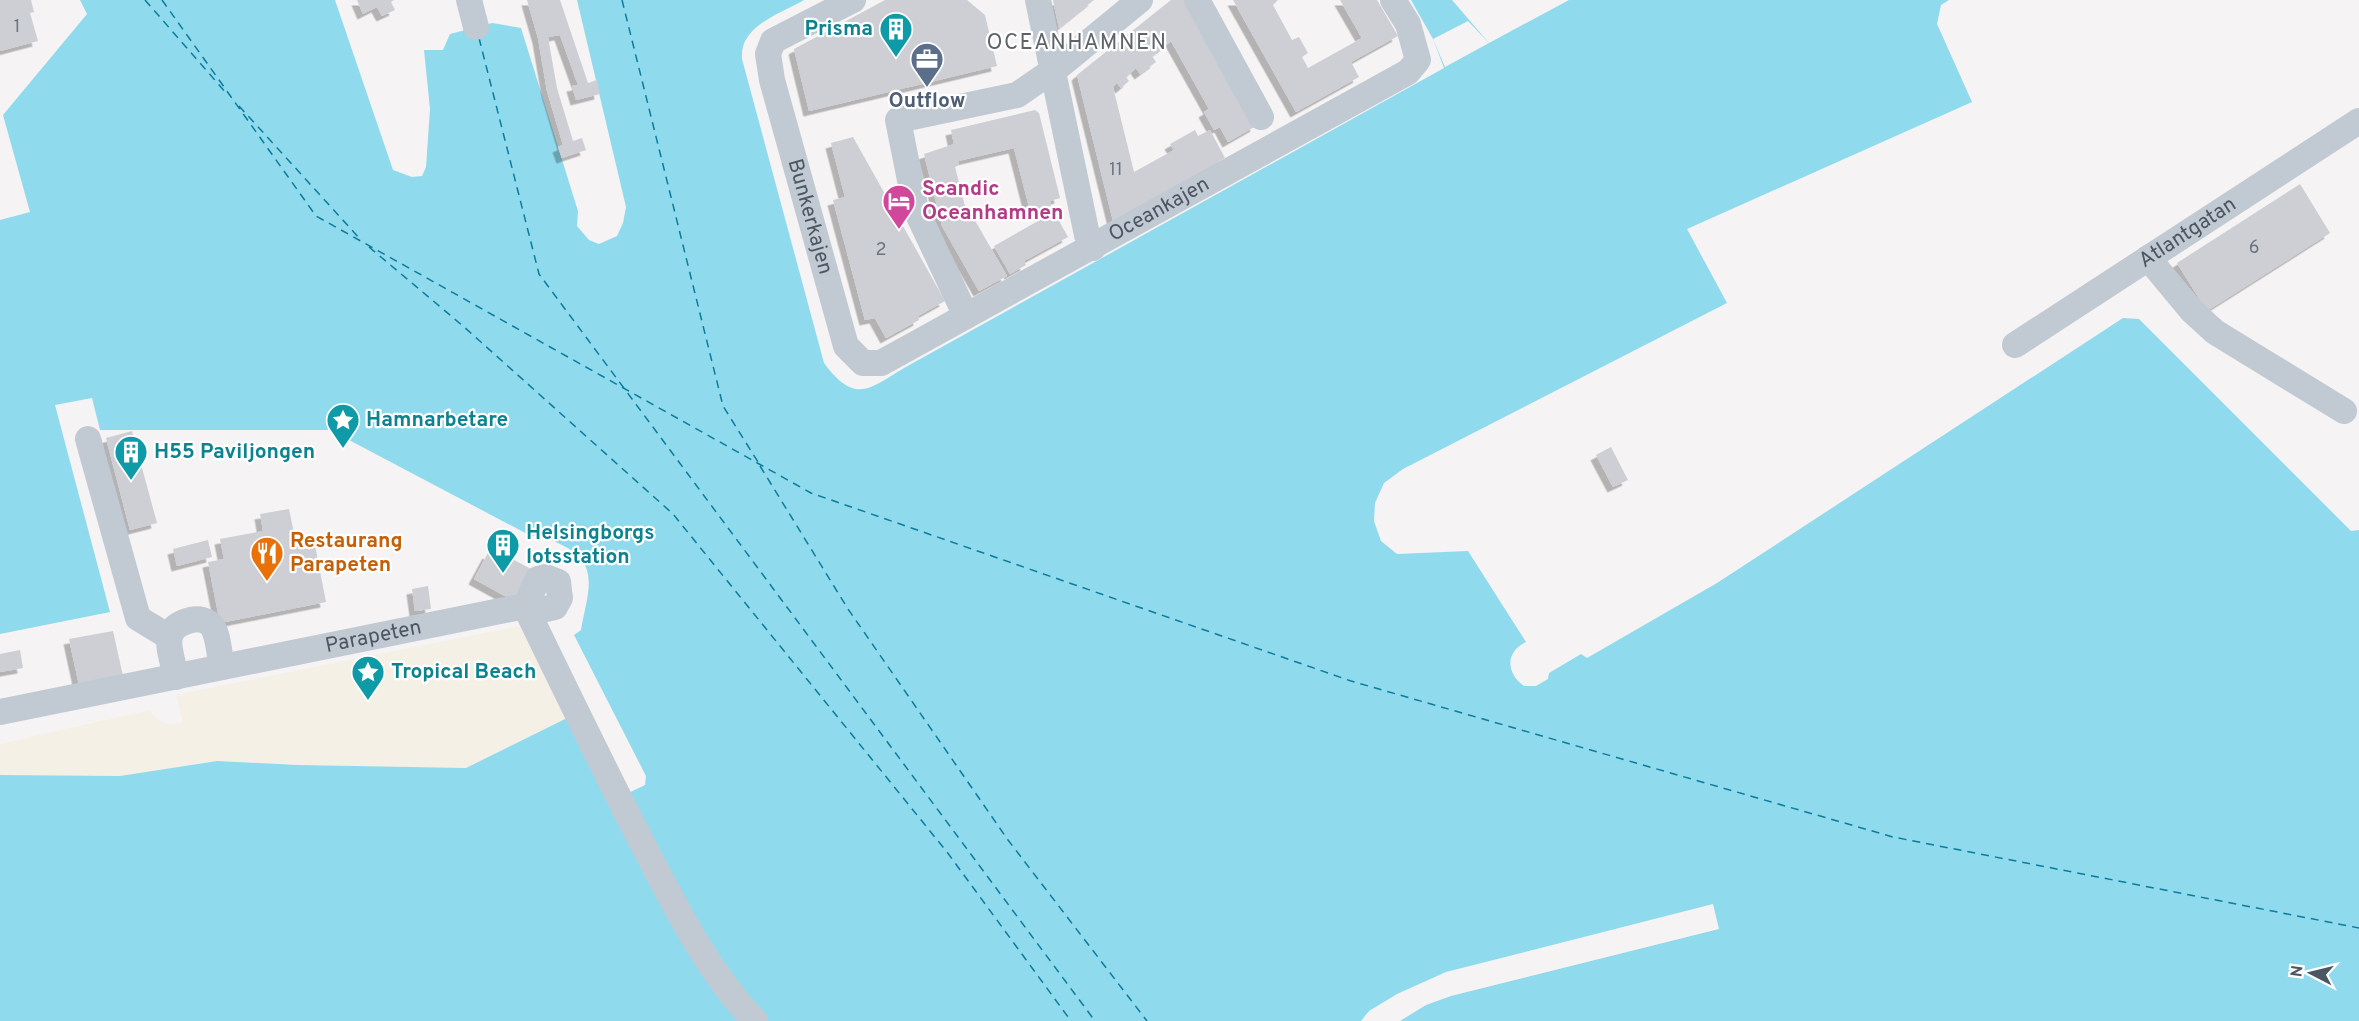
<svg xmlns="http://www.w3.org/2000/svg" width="2359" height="1021" font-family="Overpass,sans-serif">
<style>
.sand{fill:#f5f0e5}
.water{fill:#90daee}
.pier{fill:#f5f3f3}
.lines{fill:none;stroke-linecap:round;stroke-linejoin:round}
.ferry{stroke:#0c7c9b;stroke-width:1.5;stroke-dasharray:8 6;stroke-linecap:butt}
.building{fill:#cdcfd5;filter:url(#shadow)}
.minor{stroke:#c1cad2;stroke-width:26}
.labels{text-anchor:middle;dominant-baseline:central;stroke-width:4.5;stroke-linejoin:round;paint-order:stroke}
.number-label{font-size:18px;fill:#6b747e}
.culture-label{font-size:21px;font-weight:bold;fill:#0d838f;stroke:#fff;text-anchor:start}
.service-label{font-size:21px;font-weight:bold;fill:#4e5e75;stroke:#fff}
.hotel-label{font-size:21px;font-weight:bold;fill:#b23c85;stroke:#fff;text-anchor:start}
.street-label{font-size:21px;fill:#4a5661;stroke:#fff}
.food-label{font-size:21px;font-weight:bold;fill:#c56008;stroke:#fff;text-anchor:start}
.neighbourhood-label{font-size:22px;letter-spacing:1.5px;fill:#5f6368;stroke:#fff}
</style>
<defs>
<filter id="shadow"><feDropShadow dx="-5.5" dy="5.5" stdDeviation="0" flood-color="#0004"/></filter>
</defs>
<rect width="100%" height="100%" fill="#f5f3f3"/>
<!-- sand -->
<path class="sand" d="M520 626 567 718 466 768 298 765 217 761 120 776 0 775V744L150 710C160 724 167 726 183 723L176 695Z"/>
<!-- water -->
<path class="water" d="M80 0H335L393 170 412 177 422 176 426 167 430 109 424 50H443L450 34 492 23 521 28 578 211 577 226 589 240 599 244 617 236 623 223 626 207 577 0H804C780 14 739 26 742 59L824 363C858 409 872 385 913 363L1444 68 1433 39 1411 0H1452L1489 43 1569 0H1949L1941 5 1937 24 1972 102 1687 229 1727 303 1403 469 1384 483 1375 503 1374 521 1381 541 1397 554 1468 551 1526 642C1505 652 1506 673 1524 686H1536L1548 679 1549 673 1581 654 1587 658 1717 583 2123 318 2139 319 2351 531 2359 530V1021H0V775L120 776 217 761 298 765 466 768 567 718 618 798 645 785 646 776 574 635 581 630C587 594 602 564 562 545 551 540 543 535 531 536L330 430H100L92 398 55 405 110 612 0 634V220L30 212 3 115 87 14Z"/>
<!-- pier -->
<path class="pier" d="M1468 21 1489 43 1445 67 1433 39Z
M1713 904 1719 929 1451 996 1426 1005 1400 1021H1361L1369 1011 1397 994 1446 972Z"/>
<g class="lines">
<!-- ferry -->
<path class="ferry" d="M145 0 227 94
M162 0 316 216 811 493 1351 681 1893 837 2359 928
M622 0 723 406 758 462
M479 38 539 274 1095 1021
M239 106 361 240
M369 247 463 326 673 514 947 852 1071 1021
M760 466 848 609 1008 840 1147 1021"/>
</g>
<!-- building -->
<path class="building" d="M0 0H31L34 12 30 13 38 41 0 51Z
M357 0H394L391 2 395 10 382 16 377 7 363 14Z
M527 0H560L588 83 597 80 600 94 576 100 572 86 578 85 560 35 548 37 557 88 573 141 582 138 586 150 562 158 558 147 563 145 547 91 538 38Z
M885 0H967L985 15 997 66 809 111 794 49Z
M1053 0H1094L1059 28Z
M1171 0H1185L1256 126 1228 142 1220 127 1214 130 1204 112 1209 109 1171 41 1152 56 1156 62 1140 74 1136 68 1126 77 1129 81 1121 88 1117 83 1113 87 1134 172 1174 150 1170 144 1195 130 1198 136 1210 130 1225 158 1113 221 1077 75Z
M1233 0H1278L1273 5 1292 40 1299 37 1308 53 1302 57 1308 68 1362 38 1340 0H1377L1398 36 1351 62 1359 77 1296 112Z
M1035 110 1039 113 1060 198 1050 201 1051 206 1030 211 1014 148 958 161 959 165 955 167 968 218 973 217 1007 276 979 291 942 226 924 154 954 144 951 130Z
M853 137 945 301 918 316 919 320 886 338 875 318 865 320 833 200 845 197 831 143Z
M2300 184 2330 233 2207 311 2177 263Z
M1054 212 1068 237 1024 261 1026 265 1010 274 994 246Z
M132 431 157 523 130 530 106 438Z
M1611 447 1628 480 1613 487 1596 455Z
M289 509 296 543 314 540 326 602 220 623 208 562 224 559 220 539 263 531 260 514Z
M208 540 212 557 177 566 173 549Z
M488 553 500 560 503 554 531 569 514 601 474 579Z
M428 586 431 609 415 611 412 589Z
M113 631 123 676 79 685 69 639Z
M20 650 23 668 0 672V654Z"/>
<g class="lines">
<!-- minor -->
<g class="minor">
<path d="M469 0 476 27"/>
<path id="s1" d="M853 0 773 41 768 54 772 80 846 346 863 363H881L1408 72 1418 60 1408 24 1393 0"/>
<path d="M1038 0 1087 235 1093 248"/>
<path d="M1197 0 1261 117"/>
<path d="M2148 258 2192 311 2215 332 2344 411"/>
<path d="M966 316 916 210 898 120 1017 95 1062 64 1140 0"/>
<path id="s2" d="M2015 345 2359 121"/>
<path d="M88 439 138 618 169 637"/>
<path d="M525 606C566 691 607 776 651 860 679 914 712 977 755 1021"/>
<path d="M176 677C171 651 158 628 191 620 199 618 207 620 212 626 219 636 219 655 222 667"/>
<path id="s3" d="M0 712 525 606 541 610 555 607 560 598 558 582 545 577 538 579 525 606"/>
</g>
</g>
<!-- icons -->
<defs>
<symbol id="building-pin" viewBox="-11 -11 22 30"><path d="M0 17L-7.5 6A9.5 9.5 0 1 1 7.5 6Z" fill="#0f9aa8" stroke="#fff"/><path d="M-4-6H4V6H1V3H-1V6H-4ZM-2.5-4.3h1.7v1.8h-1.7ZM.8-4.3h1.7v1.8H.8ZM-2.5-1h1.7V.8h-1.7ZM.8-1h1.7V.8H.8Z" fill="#fff"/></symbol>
<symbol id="office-pin" viewBox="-11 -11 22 30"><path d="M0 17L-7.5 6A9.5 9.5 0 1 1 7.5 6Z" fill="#5c6f8a" stroke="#fff"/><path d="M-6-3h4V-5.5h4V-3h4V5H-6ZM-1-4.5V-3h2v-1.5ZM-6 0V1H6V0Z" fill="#fff"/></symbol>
<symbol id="hotel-pin" viewBox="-11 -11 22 30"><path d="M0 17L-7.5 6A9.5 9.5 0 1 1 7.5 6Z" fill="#d1479c" stroke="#fff"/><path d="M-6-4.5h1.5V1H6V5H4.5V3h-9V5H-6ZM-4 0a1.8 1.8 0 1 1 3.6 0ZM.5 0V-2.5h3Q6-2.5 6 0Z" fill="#fff"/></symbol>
<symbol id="sight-pin" viewBox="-11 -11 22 30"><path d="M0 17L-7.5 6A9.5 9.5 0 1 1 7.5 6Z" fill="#0f9aa8" stroke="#fff"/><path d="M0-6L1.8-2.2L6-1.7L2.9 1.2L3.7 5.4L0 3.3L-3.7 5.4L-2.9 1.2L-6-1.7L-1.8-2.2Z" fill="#fff"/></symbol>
<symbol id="restaurant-pin" viewBox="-11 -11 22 30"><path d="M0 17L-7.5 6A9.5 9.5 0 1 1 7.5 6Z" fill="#e8710a" stroke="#fff"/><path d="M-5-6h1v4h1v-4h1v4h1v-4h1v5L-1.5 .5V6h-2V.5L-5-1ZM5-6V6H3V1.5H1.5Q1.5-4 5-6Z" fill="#fff"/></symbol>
</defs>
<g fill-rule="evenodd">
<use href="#building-pin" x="877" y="10" width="38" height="52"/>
<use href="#office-pin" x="908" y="40" width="38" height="52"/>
<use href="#hotel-pin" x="880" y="182" width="38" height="52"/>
<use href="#sight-pin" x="324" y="401" width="38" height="52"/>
<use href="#building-pin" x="112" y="433" width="38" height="52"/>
<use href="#building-pin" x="484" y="526" width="38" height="52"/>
<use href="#restaurant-pin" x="248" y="534" width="38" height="52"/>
<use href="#sight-pin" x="349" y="653" width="38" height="52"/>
</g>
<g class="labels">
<!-- number labels -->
<g class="number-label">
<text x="17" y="27">1</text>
<text x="1116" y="170">11</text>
<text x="2254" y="248">6</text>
<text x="881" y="250">2</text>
</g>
<!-- culture labels -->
<g class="culture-label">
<text x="873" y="29" text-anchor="end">Prisma</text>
<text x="366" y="420">Hamnarbetare</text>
<text x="154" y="452">H55 Paviljongen</text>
<text x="526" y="533">Helsingborgs<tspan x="526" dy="24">lotsstation</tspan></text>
<text x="391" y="672">Tropical Beach</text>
</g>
<!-- service labels -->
<g class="service-label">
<text x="927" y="101">Outflow</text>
</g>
<!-- hotel labels -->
<g class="hotel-label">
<text x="922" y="189">Scandic<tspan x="922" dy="24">Oceanhamnen</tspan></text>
</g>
<!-- street labels -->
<g class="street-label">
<text stroke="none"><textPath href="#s1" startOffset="766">Oceankajen</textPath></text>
<text stroke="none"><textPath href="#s1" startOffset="272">Bunkerkajen</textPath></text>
<text stroke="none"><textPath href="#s2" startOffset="206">Atlantgatan</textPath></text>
<text stroke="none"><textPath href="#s3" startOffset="381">Parapeten</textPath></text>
</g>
<!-- food labels -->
<g class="food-label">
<text x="290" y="541">Restaurang<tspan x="290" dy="24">Parapeten</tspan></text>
</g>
<!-- neighbourhood labels -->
<g class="neighbourhood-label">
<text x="1077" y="43">OCEANHAMNEN</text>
</g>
</g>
<!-- north arrow -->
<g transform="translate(2311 973) rotate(277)" stroke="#ffffff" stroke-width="4.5" paint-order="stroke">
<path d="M0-4.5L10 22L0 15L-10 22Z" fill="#4a5661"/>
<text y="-9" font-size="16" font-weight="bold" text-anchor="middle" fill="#4a5661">N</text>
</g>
</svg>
